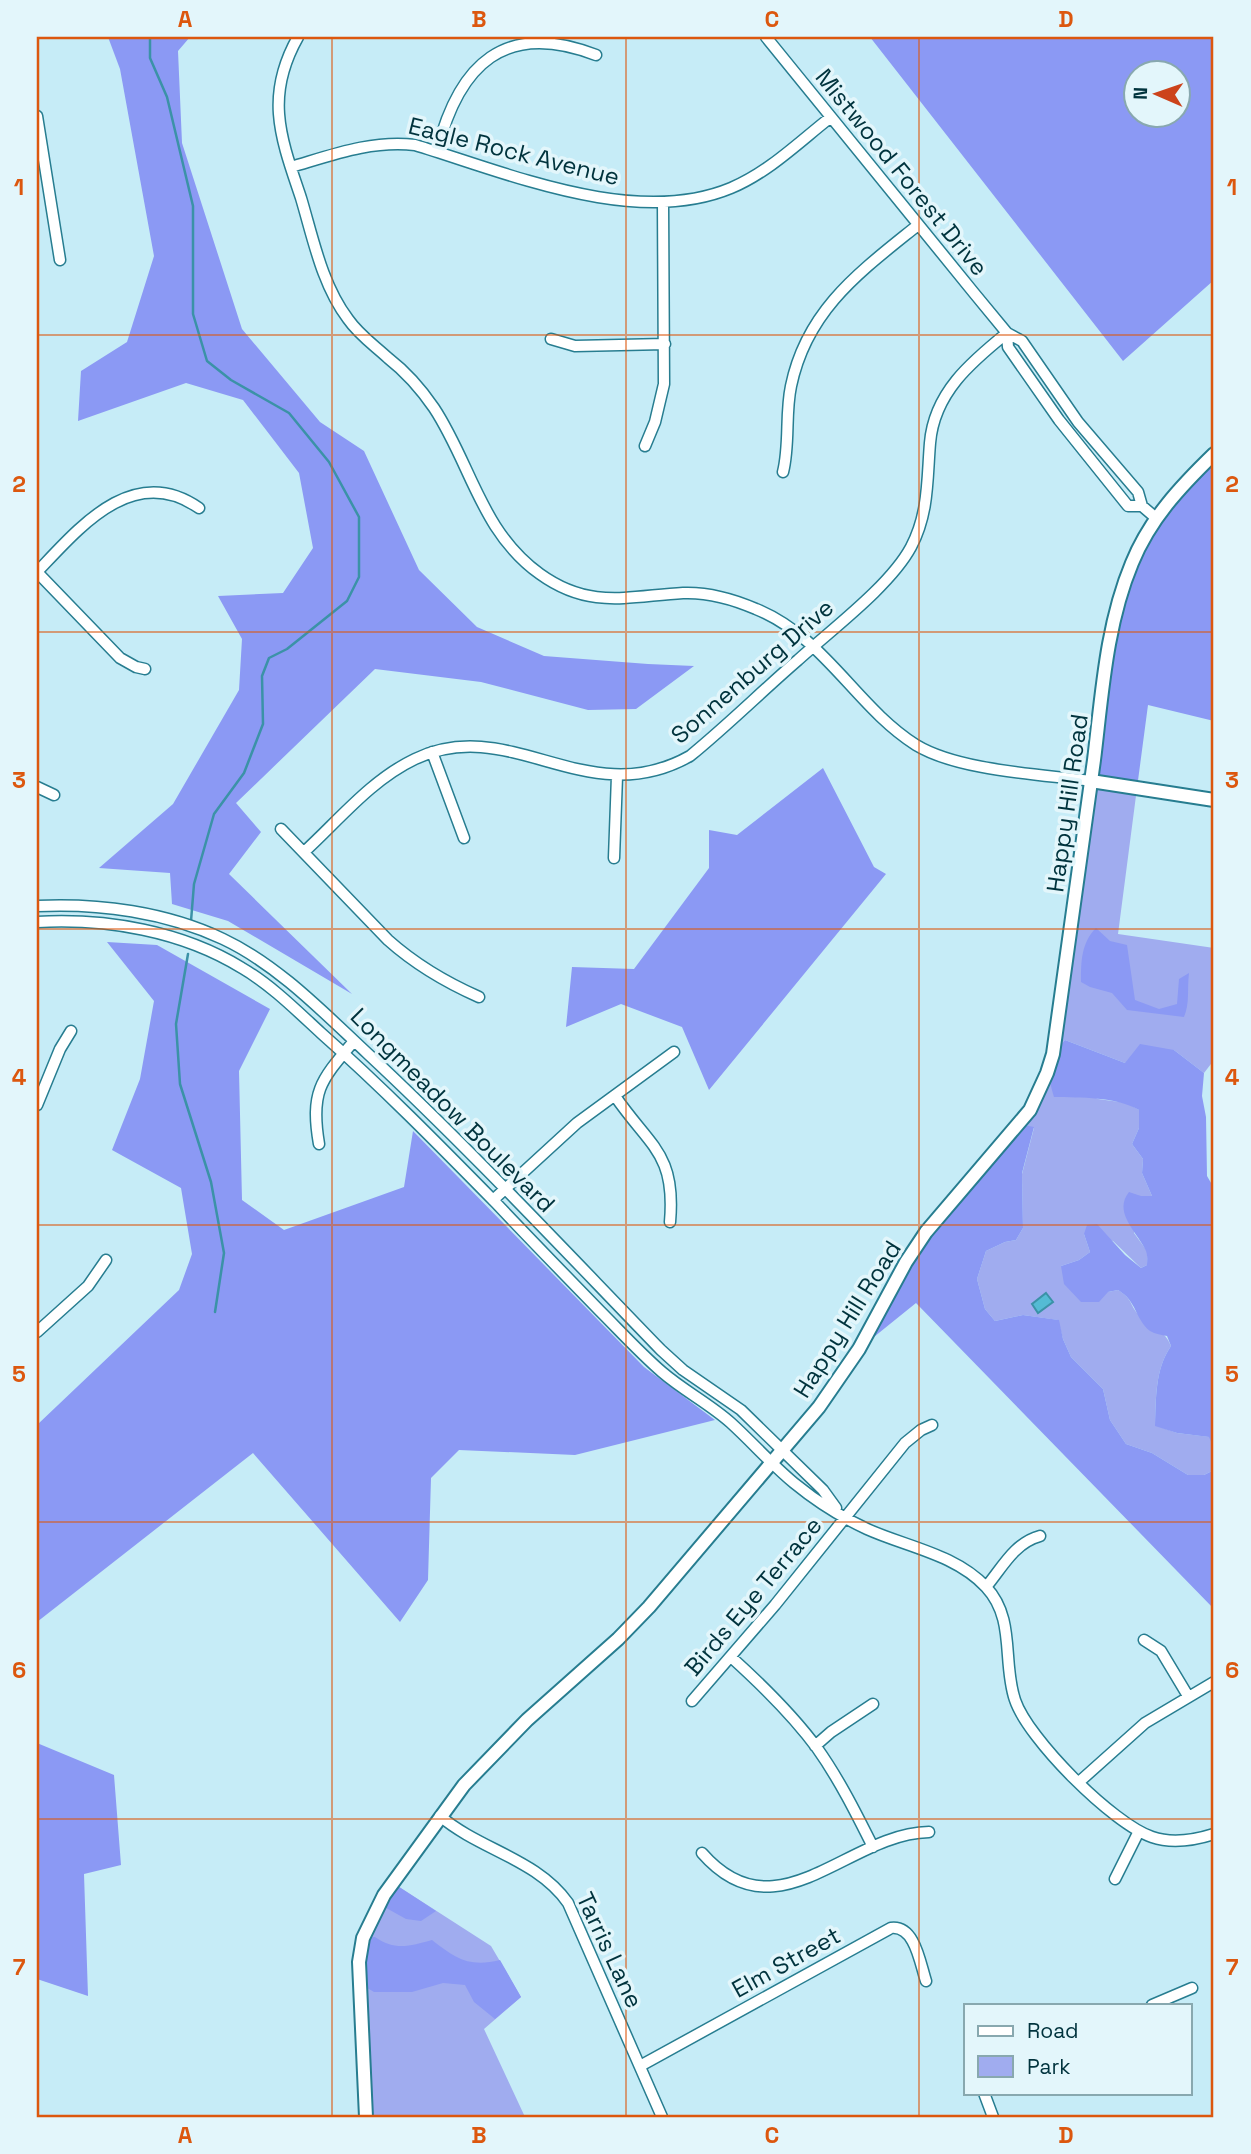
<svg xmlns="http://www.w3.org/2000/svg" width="1251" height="2154" font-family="'Space Grotesk',sans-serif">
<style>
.green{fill:#a0acef}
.forest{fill:#8b99f4;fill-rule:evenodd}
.water{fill:#54bbd4;stroke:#3b92a7;stroke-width:2}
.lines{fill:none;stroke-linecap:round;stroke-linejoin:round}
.stream{stroke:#3b92a7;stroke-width:2.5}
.minor-casing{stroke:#277d90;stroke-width:13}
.tertiary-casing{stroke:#277d90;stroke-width:16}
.minor{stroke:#fff;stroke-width:10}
.tertiary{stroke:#fff;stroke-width:12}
.grid{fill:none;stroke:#dc570e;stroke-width:2;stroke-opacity:0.55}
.labels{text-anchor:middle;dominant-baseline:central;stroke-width:7;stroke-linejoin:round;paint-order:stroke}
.street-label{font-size:24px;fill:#00333d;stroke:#e3f6fb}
.neatline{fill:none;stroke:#dc570e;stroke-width:2.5}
.grid-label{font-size:23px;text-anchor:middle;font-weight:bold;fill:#dc570e}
</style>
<rect width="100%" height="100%" fill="#c6ecf7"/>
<!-- green -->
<path class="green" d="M1091 781 1137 788 1118 934 1214 948V1060L1204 1073 1174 1050 1125 1063 1065 1040 1053 1054Z
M1047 1073 1098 1099 1127 1103 1139 1110V1128L1132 1144 1143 1159 1142 1173 1152 1196H1141L1134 1233 1147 1251V1265L1141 1268 1113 1241 1084 1234 1090 1252 1079 1260 1061 1266 1108 1292 1118 1290C1134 1300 1129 1305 1139 1315 1151 1326 1165 1330 1171 1346 1155 1369 1156 1398 1155 1425L1177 1433 1210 1437 1214 1448V1470L1204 1475H1188L1152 1453 1126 1444 1110 1420 1103 1389 1071 1357 1063 1339 1058 1320 1023 1315 995 1321 985 1309 977 1279 986 1251 1005 1242 1016 1240 1023 1228 1022 1174 1034 1128 1019 1124Z
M393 1883 491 1946 521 1997 484 2029 525 2117H366L360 1956Z"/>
<!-- forest -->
<path class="forest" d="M108 37H190L178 51 182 143 242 329 320 422 364 451 419 570 477 627 544 656 648 664 694 666 636 709 588 710 481 682 375 669 236 803 261 832 229 874 352 994 228 921 172 904 170 873 99 868 173 804 239 690 242 639 218 596 283 593 313 548 299 473 243 400 186 383 78 421 81 371 127 342 154 256 120 69Z
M870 37H1214V280L1123 361ZM1136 74H1178V116H1136Z
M1214 454V721L1148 705 1137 788 1091 781 1110 645 1144 538Z
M823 768 874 867 886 874 709 1090 682 1027 621 1004 566 1027 572 967 634 969 709 868V830L737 835Z
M1096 928 1110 941 1127 945 1135 1000 1159 1009 1177 1004 1179 979 1189 973C1187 989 1190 1003 1184 1017L1127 1010 1112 993 1090 987 1081 982C1081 962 1081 943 1096 928Z
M107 942 157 945 270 1009 239 1071 242 1200 284 1230 404 1187 413 1131 644 1367 715 1420 575 1455 459 1450 431 1478 428 1580 400 1622 253 1453 37 1622V1425L179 1290 192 1254 181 1188 112 1150 140 1079 154 1001Z
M1065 1040 1125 1063 1140 1044 1174 1050 1204 1073 1202 1096 1206 1117 1207 1176 1214 1188V1448L1209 1437 1177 1433 1155 1426C1156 1398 1155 1369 1171 1346L1167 1336C1162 1335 1155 1334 1150 1331 1135 1319 1137 1301 1118 1290L1108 1292 1099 1302H1081L1064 1284 1061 1266 1079 1260 1090 1252 1084 1234 1087 1225 1097 1224 1125 1255 1141 1268 1147 1265C1147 1260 1148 1254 1145 1249 1136 1231 1113 1212 1129 1192L1141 1196H1152L1142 1173 1143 1159 1132 1144 1139 1128V1110C1114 1096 1082 1098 1054 1097 1046 1070 1046 1061 1065 1040Z
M1019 1124 1034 1127 1022 1173 1023 1228 1016 1240 1005 1242 986 1251 977 1279 985 1309 995 1321 1023 1315 1059 1320 1063 1339 1071 1357 1103 1389 1110 1420 1126 1444 1152 1453 1188 1475H1204L1214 1470V1609L916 1303 859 1349 906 1262Z
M37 1743 114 1775 121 1865 84 1874 88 1996 37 1979Z
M393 1883 436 1911 421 1921 406 1919 379 1904Z
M375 1937C395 1951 410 1946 432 1940 455 1958 469 1968 500 1960L521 1997 495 2019 474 2002 465 1985 443 1983 412 1992H374L359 1983 363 1938Z"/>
<!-- water -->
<path class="water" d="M1046 1293 1053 1302 1038 1313 1032 1304Z"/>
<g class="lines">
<!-- stream -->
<path class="stream" d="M150 37V58L167 97 193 206V314L207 361 231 380 289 413 329 462 359 517V577L347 601 287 649 269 658 262 676 263 724 244 773 214 814 194 884 191 921
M188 954 176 1024 180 1084 211 1182 224 1253 215 1312"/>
<defs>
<path id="minor" d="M298 37C285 60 277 87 279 114 281 142 292 171 301 198 313 238 322 285 348 319 359 335 374 345 388 358 406 372 421 389 434 408 471 464 481 532 540 574 590 610 629 596 683 593 708 592 733 599 756 609 825 637 856 707 916 745 959 771 1040 774 1091 781
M766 37 974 293 1007 333 1022 341 1078 422 1138 492 1142 506 1156 518
M37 116 60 260
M437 151C459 64 505 20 596 55
M291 167C332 155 371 140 415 145 508 173 635 228 731 188 769 172 799 142 831 117
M1007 333 1008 347 1059 420 1128 506H1142
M551 339 575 346 665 344
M645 446 655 422 664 384 663 202
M783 472C790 444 785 414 791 386 807 309 861 271 918 225
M37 572C79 528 133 462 199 508
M37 572 120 658 136 667 145 669
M432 752 464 838
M37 787 54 795
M281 829 388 940C416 965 445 982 479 997
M304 852C339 820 371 780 415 759 511 713 587 814 690 756 728 725 762 691 798 660 832 629 890 586 911 547 929 513 927 479 930 443 934 393 971 362 1007 333
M614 858 617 776
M37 906C99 903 166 912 223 939 278 965 323 1012 367 1053 469 1148 564 1250 661 1350L683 1370 741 1410 823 1490 836 1508
M37 922C106 918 182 931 242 968 271 985 296 1010 321 1033 382 1087 439 1145 496 1203 530 1239 565 1275 600 1311 620 1331 640 1353 662 1372 684 1391 710 1404 731 1423 753 1443 772 1465 794 1483 816 1501 841 1517 867 1529 907 1547 955 1554 986 1587 1016 1619 1002 1662 1015 1700 1028 1739 1113 1824 1152 1837 1172 1844 1195 1840 1214 1834
M615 1096C650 1147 676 1153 670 1222
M37 1105 60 1049 71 1031
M319 1144C310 1091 321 1080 354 1041
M493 1200 577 1123 674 1052
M37 1332 88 1286 106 1260
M986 1587C1002 1568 1014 1543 1040 1536
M1144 1640 1161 1651 1188 1696
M731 1657C762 1685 792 1714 817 1748 839 1779 856 1813 873 1847
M692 1701 775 1605 905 1443 921 1430 932 1425
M815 1746 831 1732 873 1704
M1079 1782 1145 1723 1214 1682
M440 1816C480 1850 537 1859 568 1903L662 2117
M702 1853C777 1939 848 1833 929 1832
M1115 1879 1139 1831
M1152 2005 1192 1988
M640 2066 891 1928C915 1925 920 1963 926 1981
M984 2093 993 2117"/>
<path id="tertiary" d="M1091 781 1214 800
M366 2117 359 1962 363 1938 384 1895 464 1785 527 1720 618 1639 649 1607 819 1407 859 1349 906 1262 926 1232 1030 1110 1047 1073 1053 1054C1067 956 1080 858 1094 760 1102 695 1106 625 1132 563 1150 519 1180 487 1214 454"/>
</defs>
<!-- minor casing -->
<use href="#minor" class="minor-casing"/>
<!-- tertiary casing -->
<use href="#tertiary" class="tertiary-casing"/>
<!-- minor -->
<use href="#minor" class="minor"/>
<!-- tertiary -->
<use href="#tertiary" class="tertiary"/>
</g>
<!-- grid -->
<path class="grid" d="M332 37V2117M626 37V2117M919 37V2117M37 335H1214M37 632H1214M37 929H1214M37 1225H1214M37 1522H1214M37 1819H1214"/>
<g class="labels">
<!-- street labels -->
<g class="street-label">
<text transform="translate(514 151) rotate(14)">Eagle Rock Avenue</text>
<text transform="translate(902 172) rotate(51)">Mistwood Forest Drive</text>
<text transform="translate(752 671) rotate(-41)">Sonnenburg Drive</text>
<text transform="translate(1067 803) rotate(-82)">Happy Hill Road</text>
<text transform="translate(453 1110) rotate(45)">Longmeadow Boulevard</text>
<text transform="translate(847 1319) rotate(-58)">Happy Hill Road</text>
<text transform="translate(753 1596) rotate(-50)">Birds Eye Terrace</text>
<text transform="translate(610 1950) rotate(65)">Tarris Lane</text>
<text transform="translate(786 1962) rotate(-29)">Elm Street</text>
</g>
</g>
<!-- border -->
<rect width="1251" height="2154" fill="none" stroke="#e3f6fb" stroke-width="77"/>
<!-- legend -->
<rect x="964" y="2004" width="228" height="91" fill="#e3f6fb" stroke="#88a8af" stroke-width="2"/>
<rect x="978" y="2026" width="35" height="10" fill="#ffffff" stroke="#88a8af" stroke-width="2"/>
<text x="1027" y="2038" font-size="21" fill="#00333d">Road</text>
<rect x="978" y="2056" width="35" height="21" fill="#a0acef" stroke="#88a8af" stroke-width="2"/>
<text x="1027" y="2074" font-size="21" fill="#00333d">Park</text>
<!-- north arrow -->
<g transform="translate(1157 94) rotate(272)"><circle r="33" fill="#e3f6fb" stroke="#88a8af" stroke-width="2"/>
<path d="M0-5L12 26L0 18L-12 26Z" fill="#cc431b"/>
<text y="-10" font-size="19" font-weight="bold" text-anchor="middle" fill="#00333d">N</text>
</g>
<rect x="38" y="38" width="1174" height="2078" class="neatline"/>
<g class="grid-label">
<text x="185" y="27">A</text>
<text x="479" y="27">B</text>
<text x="772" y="27">C</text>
<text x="1066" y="27">D</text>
<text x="19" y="195">1</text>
<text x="1232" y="195">1</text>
<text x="19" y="492">2</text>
<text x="1232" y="492">2</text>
<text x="19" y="788">3</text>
<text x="1232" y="788">3</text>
<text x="19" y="1085">4</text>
<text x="1232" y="1085">4</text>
<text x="19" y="1382">5</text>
<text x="1232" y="1382">5</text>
<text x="19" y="1678">6</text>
<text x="1232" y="1678">6</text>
<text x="19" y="1975">7</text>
<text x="1232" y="1975">7</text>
<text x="185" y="2143">A</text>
<text x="479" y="2143">B</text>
<text x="772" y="2143">C</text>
<text x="1066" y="2143">D</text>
</g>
</svg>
